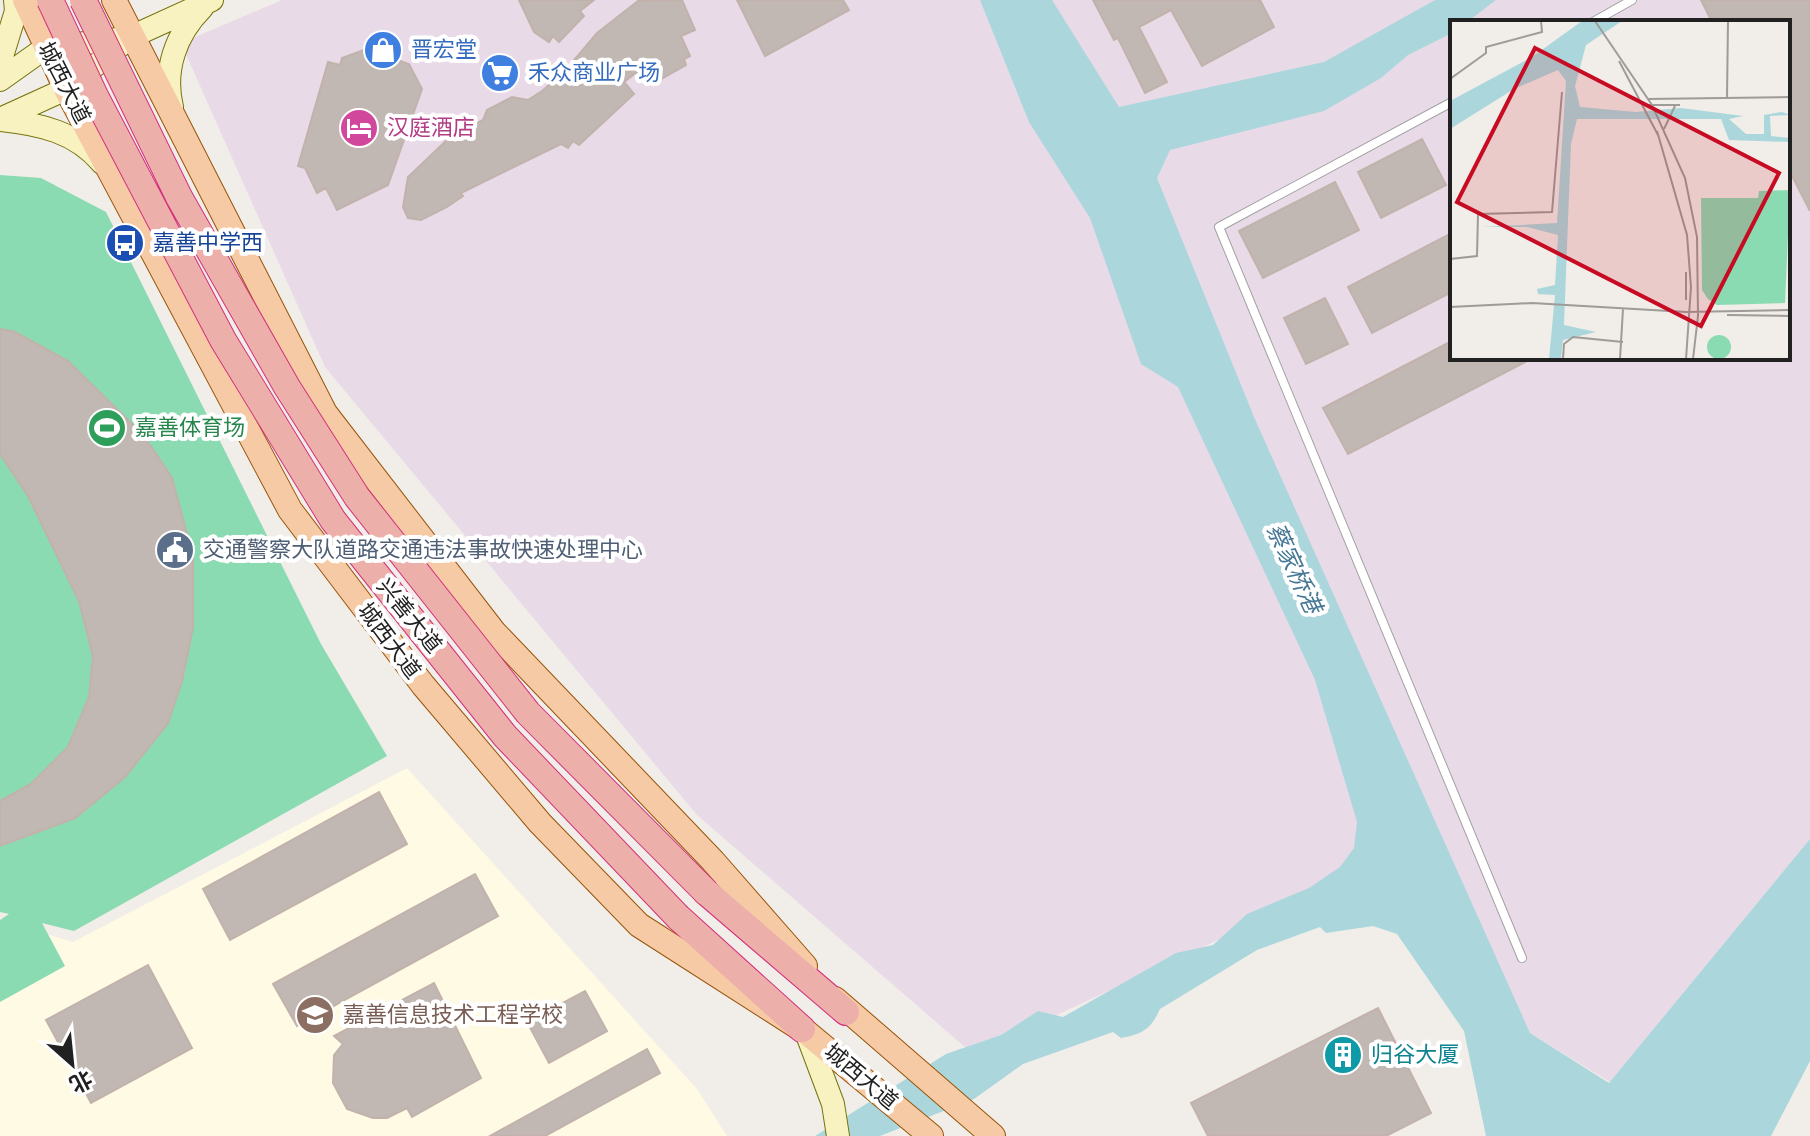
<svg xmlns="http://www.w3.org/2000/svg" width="1810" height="1136" font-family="'Nunito Sans','Noto Sans SC',sans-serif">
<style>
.industrial{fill:#e9dae8;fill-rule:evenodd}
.education{fill:#fefae4}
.pitch{fill:#8bdbb2}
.water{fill:#abd7dc}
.building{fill:#c1b8b4;stroke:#c2b2ab;stroke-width:2}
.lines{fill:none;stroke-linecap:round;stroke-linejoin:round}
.service-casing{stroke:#a2a2a2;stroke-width:10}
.secondary-casing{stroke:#75730b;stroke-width:24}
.primary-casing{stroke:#965408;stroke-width:26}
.trunk-casing{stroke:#d3317d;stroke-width:28}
.service{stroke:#fff;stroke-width:8}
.secondary{stroke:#f7f2c0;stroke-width:22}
.primary{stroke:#f7caa6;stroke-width:24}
.trunk{stroke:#edafaa;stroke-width:26}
.trunk-bridge-casing{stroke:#d3317d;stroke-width:28;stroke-linecap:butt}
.trunk-bridge{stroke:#edafaa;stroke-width:26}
.labels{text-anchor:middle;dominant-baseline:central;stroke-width:8;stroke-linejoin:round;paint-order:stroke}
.shop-label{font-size:22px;fill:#366cbe;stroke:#fff;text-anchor:start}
.street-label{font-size:22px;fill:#212121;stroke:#fff}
.hotel-label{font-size:22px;fill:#b23c85;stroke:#fff;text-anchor:start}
.transit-label{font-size:22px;fill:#164399;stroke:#fff;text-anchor:start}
.leisure-label{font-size:22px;fill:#27864d;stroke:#fff;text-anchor:start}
.service-label{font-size:22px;fill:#4e5e75;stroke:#fff;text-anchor:start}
.education-label{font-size:22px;fill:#785e54;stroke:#fff;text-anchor:start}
.culture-label{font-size:22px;fill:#0d838f;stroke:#fff;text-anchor:start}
.water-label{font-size:24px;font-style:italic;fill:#477996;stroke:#fff}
.inset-road{fill:none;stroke:#9e9b98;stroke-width:2}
.view{fill:#c70b23;fill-opacity:0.15;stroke:#c70b23;stroke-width:4}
.inset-edge{fill:none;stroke:#212121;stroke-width:4}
</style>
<rect width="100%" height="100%" fill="#f1ede8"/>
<!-- industrial -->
<path class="industrial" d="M282 0H1810V839L1610 1082 1530 1033 1439 837 973 1054 697 815 325 367 181 43ZM1452 22H1788V358H1452Z"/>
<!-- education -->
<path class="education" d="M407 768 697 1089 727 1136H0V920L73 942Z"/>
<!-- pitch -->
<path class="pitch" d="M0 175 41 178 106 212 321 644 387 756 74 931 42 923 65 966 0 1002V920L9 914 0 912Z"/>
<!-- water -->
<path class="water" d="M980 0H1052L1119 107 1324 62 1435 0H1496L1467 22H1452V33L1408 55 1381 78 1324 111 1170 150 1157 178 1254 417 1530 1033 1609 1083 1810 839V1061L1771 1136H1486L1464 1031 1397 934 1373 926 1326 933 1320 927 1257 950 1160 1009C1151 1029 1143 1034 1121 1038L1113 1032 1023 1064 974 1099 880 1136H815L946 1054 1001 1035 1038 1011 1063 1017 1176 953 1213 945 1247 914 1309 888 1340 867 1354 848 1357 822 1315 680 1178 387 1141 364 1090 218 1029 122Z"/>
<!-- building -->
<path class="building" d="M519 0H594L580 11 584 16 559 42 553 36 549 42 534 32Z
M682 0 695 30 681 36 690 56 684 59 686 65 656 82 645 66 624 82 634 94 579 145 573 141 568 148 561 144 461 193 463 196 447 207 421 220 408 218 403 207 408 177 451 136 483 120 487 110 512 97 528 100 542 91 565 71 597 33 638 1Z
M737 0H843L849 10 765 56Z
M1093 0H1260L1274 27 1202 66 1171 10 1139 27 1167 82 1145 93 1118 38 1114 40Z
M1701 0H1810V211L1788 168V22H1712Z
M388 41 397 60 409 64 422 89 388 185 337 210 326 188 317 193 305 168 298 166 328 62 340 65 342 58Z
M1422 139 1446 185 1381 218 1358 172Z
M1335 182 1359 230 1263 278 1239 231Z
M1452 233V292L1372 333 1348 287Z
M1325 298 1348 344 1306 364 1284 318Z
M0 329 15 332 68 361 144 436 172 478 193 557V628L182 681 168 723 125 777 75 818 0 846V801L31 784 68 747 89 697 93 656 79 601 28 496 0 454Z
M1452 341V358H1533L1348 454 1323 408Z
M379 792 407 844 230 940 203 889Z
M475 874 498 916 297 1026 273 984Z
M148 965 192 1048 91 1103 46 1020Z
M434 983 481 1078 412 1117 407 1108 387 1118H373L347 1109 333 1083 334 1055 343 1044 334 1036Z
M585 991 607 1031 549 1063 527 1022Z
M1378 1008 1431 1113 1386 1136H1208L1191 1103Z
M647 1049 660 1073 545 1136H490Z"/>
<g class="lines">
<defs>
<path id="service" d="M1593 22 1632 0
M1452 102 1219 227 1522 958"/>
<path id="secondary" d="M0 63 16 11 15 0
M0 80 45 48 118 39
M172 107C163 70 176 34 202 8
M0 119 66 89 131 37 212 0
M1 120C40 124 76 132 102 163
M806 1032 833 1104 838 1136"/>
<path id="primary" d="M25 0 66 89 290 510 423 685 540 823 639 925 806 1032 931 1136
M114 0 325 413 494 632 713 861 805 966
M835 999 993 1136"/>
<path id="trunk" d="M706 892 846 1012
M678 917 802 1029"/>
</defs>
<!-- service casing -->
<use href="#service" class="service-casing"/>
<!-- secondary casing -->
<use href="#secondary" class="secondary-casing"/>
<!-- primary casing -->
<use href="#primary" class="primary-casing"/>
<!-- trunk casing -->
<use href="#trunk" class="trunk-casing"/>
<!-- service -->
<use href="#service" class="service"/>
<!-- secondary -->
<use href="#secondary" class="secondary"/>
<!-- primary -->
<use href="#primary" class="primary"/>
<!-- trunk -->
<use href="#trunk" class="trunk"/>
<defs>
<path id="trunk-bridge" d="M50 0 95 96 223 340 333 520 505 736 678 917
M83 0 179 197 287 387 357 497 528 713 706 892"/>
</defs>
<!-- trunk-bridge casing -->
<use href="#trunk-bridge" class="trunk-bridge-casing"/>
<!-- trunk-bridge -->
<use href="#trunk-bridge" class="trunk-bridge"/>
</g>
<!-- icons -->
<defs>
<symbol id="shop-disc" viewBox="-11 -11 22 22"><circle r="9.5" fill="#3f7fe0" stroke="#fff"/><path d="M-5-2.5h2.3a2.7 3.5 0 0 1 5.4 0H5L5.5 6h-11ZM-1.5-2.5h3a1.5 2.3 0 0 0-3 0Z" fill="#fff"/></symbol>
<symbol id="supermarket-disc" viewBox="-11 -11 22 22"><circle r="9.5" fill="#3f7fe0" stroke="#fff"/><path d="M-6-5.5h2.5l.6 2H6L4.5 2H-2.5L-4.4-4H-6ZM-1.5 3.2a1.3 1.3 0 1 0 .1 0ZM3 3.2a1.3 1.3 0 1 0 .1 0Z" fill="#fff"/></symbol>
<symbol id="hotel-disc" viewBox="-11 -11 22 22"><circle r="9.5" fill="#d1479c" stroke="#fff"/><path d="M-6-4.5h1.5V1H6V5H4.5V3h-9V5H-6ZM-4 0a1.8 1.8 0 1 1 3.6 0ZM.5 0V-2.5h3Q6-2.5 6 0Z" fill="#fff"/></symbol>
<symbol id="bus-disc" viewBox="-11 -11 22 22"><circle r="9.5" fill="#1a4fb4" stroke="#fff"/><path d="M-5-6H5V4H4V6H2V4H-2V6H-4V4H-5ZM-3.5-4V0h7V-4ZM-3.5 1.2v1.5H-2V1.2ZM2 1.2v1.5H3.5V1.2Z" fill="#fff"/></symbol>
<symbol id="stadium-disc" viewBox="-11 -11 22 22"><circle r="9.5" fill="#2e9e5b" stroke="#fff"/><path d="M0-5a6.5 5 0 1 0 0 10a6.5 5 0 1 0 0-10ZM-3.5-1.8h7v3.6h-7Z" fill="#fff"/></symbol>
<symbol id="civic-disc" viewBox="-11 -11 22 22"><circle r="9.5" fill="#5c6f8a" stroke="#fff"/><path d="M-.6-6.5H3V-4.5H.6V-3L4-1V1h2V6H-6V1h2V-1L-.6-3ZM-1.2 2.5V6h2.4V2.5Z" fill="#fff"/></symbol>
<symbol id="school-disc" viewBox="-11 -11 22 22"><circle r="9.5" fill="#8d6e63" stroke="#fff"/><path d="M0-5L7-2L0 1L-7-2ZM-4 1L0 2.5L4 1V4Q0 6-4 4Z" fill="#fff"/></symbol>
<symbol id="building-disc" viewBox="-11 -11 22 22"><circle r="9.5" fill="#0f9aa8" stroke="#fff"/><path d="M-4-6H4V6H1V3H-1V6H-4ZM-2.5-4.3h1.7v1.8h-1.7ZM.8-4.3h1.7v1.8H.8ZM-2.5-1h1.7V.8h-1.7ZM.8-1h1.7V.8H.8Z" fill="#fff"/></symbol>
</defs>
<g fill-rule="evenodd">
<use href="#shop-disc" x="361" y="28" width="44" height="44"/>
<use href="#supermarket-disc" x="478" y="51" width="44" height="44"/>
<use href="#hotel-disc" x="337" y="106" width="44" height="44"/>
<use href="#bus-disc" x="103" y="221" width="44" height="44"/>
<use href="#stadium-disc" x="85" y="406" width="44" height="44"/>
<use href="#civic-disc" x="153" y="528" width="44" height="44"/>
<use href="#school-disc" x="293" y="993" width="44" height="44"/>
<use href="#building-disc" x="1321" y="1033" width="44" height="44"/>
</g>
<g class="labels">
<!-- shop labels -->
<g class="shop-label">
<text x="411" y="50">晋宏堂</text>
<text x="528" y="73">禾众商业广场</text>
</g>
<!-- street labels -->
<g class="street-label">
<text transform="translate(64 83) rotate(63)">城西大道</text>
<text transform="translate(409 616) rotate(51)">兴善大道</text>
<text transform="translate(389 641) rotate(53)">城西大道</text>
<text transform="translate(861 1077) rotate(40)">城西大道</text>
</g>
<!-- hotel labels -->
<g class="hotel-label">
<text x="387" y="128">汉庭酒店</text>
</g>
<!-- transit labels -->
<g class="transit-label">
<text x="153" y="243">嘉善中学西</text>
</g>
<!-- leisure labels -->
<g class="leisure-label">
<text x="135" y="428">嘉善体育场</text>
</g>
<!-- service labels -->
<g class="service-label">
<text x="203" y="550">交通警察大队道路交通违法事故快速处理中心</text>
</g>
<!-- education labels -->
<g class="education-label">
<text x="343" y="1015">嘉善信息技术工程学校</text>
</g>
<!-- culture labels -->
<g class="culture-label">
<text x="1371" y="1055">归谷大厦</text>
</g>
<!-- water labels -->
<g class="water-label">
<text transform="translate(1294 568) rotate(65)">蔡家桥港</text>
</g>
</g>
<!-- overview -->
<g transform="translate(1450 20)">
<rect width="340" height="340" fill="#f1ede8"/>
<path d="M340 170 335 283 267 285 258 279 252 270 251 178H308L309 171ZM257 327a12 12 0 1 1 24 0a12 12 0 1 1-24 0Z" fill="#8bdbb2"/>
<path d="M132 1H172L136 25 125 66 130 87 186 92 231 88 293 96 279 99 296 114H314V95L332 92 340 95 320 96 321 116 340 118V122L279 120 271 99H127L121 124 114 305 146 312 113 320 111 339H99L105 275 88 274 87 269 105 265 108 215 77 207H31L107 203 116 61 108 50 64 69 0 109V81L82 37Z" fill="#abd7dc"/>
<path class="inset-road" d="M145 1 202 85 235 158 247 217 248 296 243 339M169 41 208 115M0 59 36 33V27L92 12 91 1M277 78 278 1M198 79 340 77M198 85H230M214 109 225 86M207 111 237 215 241 267 236 339M0 239 27 236 28 194 102 192 112 72M236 252V280M0 287 82 283 236 292 340 290M277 295 340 296M113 339 114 324 123 317 173 322M170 339 173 289"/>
<path class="view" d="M85 28 329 153 251 306 7 182Z"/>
<rect width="340" height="340" class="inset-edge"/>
</g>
<!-- north arrow -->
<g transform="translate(72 1064) rotate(153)" stroke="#ffffff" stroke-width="6" paint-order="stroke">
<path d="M0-6L14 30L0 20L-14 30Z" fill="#212121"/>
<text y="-12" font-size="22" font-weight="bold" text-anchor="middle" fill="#212121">北</text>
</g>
</svg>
